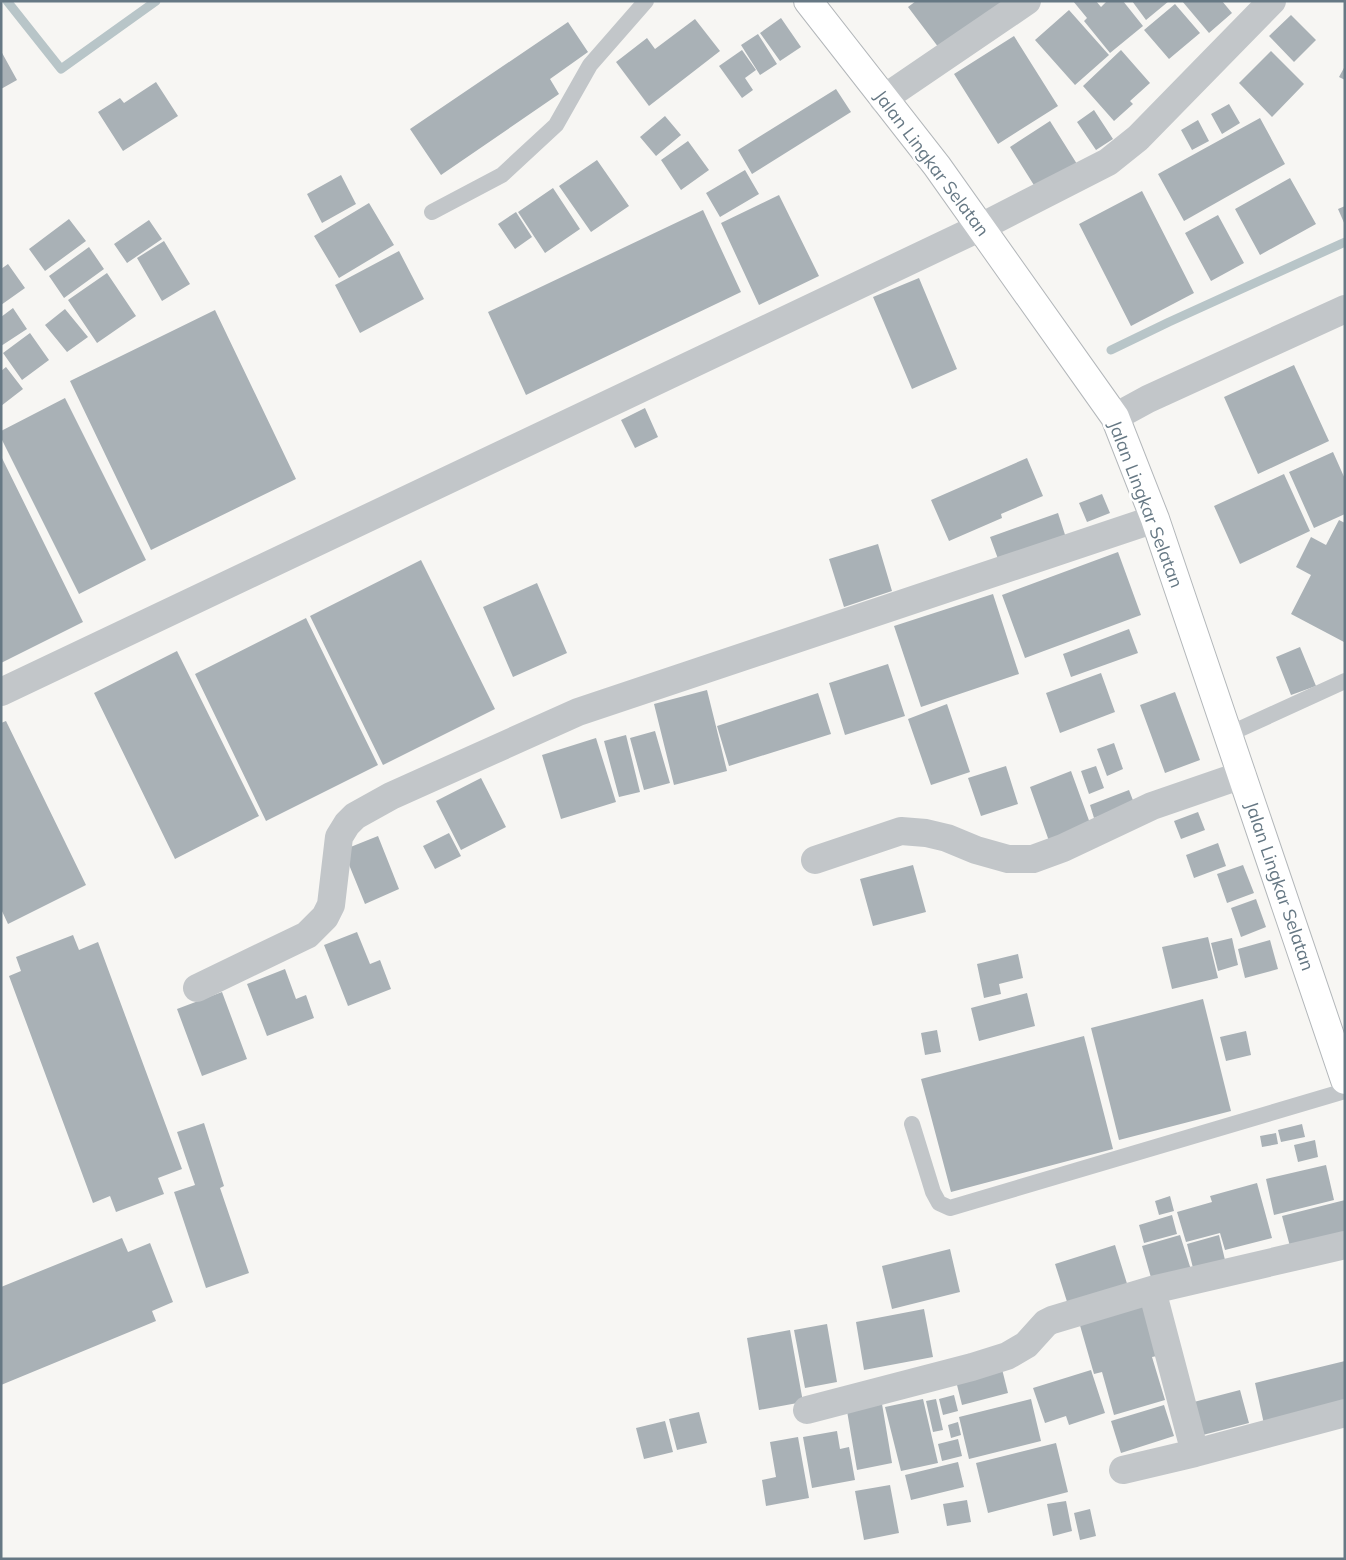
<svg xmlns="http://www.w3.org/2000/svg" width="1346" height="1560" font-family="Mulish,sans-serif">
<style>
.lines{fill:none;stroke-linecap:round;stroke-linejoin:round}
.stream{stroke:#b8c5c8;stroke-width:9}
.building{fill:#a9b1b6}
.trunk-casing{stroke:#b3b7ba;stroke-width:30}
.service{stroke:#c2c6c9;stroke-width:16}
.minor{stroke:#c2c6c9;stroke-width:28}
.trunk{stroke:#fff;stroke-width:28}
.labels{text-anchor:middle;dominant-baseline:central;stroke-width:5;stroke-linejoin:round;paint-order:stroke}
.street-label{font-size:18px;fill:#667884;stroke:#fff}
</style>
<rect width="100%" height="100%" fill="#f7f6f3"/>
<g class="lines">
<!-- stream -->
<path class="stream" d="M7 1 61 69 156 1
M1111 350 1169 322 1345 242"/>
</g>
<!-- building -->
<path class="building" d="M916 1H1007L942 52 908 7Z
M1073 1H1096L1101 7 1107 1H1123L1143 26 1110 53 1084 21 1087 18Z
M1132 1H1169L1146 20Z
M1182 1H1222L1232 13 1209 33Z
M1175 4 1200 33 1169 59 1144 30Z
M1069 10 1109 55 1075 85 1035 40Z
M1291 15 1316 40 1294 62 1269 36Z
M781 18 801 47 780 61 760 33Z
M695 19 720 51 649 106 616 62 647 38 655 49Z
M568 22 588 52 550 79 559 94 441 175 410 129Z
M758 34 777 64 760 75 741 45Z
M1014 36 1058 106 998 144 954 74Z
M742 50 756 70 745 78 753 90 742 98 719 66Z
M1121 50 1150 83 1130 101 1133 104 1114 121 1083 86Z
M1 51 17 80 1 89Z
M1271 51 1304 84 1272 117 1239 83Z
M1345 66V80L1339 77Z
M156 82 178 116 123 151 98 112 120 98 124 103Z
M836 89 851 112 752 174 738 150Z
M1229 104 1240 123 1222 134 1211 114Z
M1094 110 1113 139 1096 150 1077 122Z
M665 116 681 135 656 156 640 137Z
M1260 118 1285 164 1184 221 1158 174Z
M1198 120 1209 141 1192 150 1181 130Z
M1050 121 1077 164 1037 190 1010 147Z
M688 141 709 170 681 190 661 160Z
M597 160 629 206 591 232 559 186Z
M745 170 759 194 720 217 706 193Z
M341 175 356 204 322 223 307 194Z
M1290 178 1316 224 1260 255 1235 209Z
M553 188 580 229 545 253 518 212Z
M1142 191 1194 293 1131 326 1079 224Z
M779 195 819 276 759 305 721 223Z
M369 203 394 245 339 278 314 236Z
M1345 206V225L1338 209Z
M703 210 741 292 526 395 488 312Z
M516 212 532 237 515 249 498 224Z
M1218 215 1244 263 1211 281 1185 233Z
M69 219 86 241 45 271 29 249Z
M149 220 162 239 127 263 114 244Z
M164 241 190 284 162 301 137 258Z
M89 247 104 269 64 298 49 276Z
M399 251 424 299 360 333 335 285Z
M8 264 25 288 1 305V269Z
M107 273 136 316 97 343 68 300Z
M919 278 957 369 912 389 873 297Z
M13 308 27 329 1 346V317Z
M65 309 88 337 67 352 45 325Z
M215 310 296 479 151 550 70 381Z
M30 333 49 360 22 380 3 353Z
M1294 365 1329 441 1258 474 1224 397Z
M6 367 23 389 1 406V371Z
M65 398 146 560 79 594 1 438V431Z
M645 408 658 437 635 448 621 420Z
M1333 452 1345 479V514L1314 528 1289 472Z
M1 456 83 622 1 663Z
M1027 458 1043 496 1001 514 1002 518 949 541 931 500Z
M1284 474 1310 531 1240 564 1214 506Z
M1102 494 1110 513 1087 522 1079 503Z
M1058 513 1068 544 1001 567 990 537Z
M1339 520 1345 523 1344 642 1291 614 1311 575 1296 567 1311 537 1326 545Z
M878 544 892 591 844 607 829 559Z
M1118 552 1141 615 1025 658 1002 595Z
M421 560 495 709 383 765 310 616Z
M537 583 567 653 513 677 483 607Z
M993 594 1019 674 921 707 894 626Z
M306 618 378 765 266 821 195 674Z
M1129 629 1138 653 1071 677 1063 654Z
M1300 647 1316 686 1291 695 1276 657Z
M177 651 259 816 175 859 94 693Z
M888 664 905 716 845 735 829 683Z
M1101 673 1115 712 1060 733 1046 693Z
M707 690 727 771 674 785 654 704Z
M1175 692 1200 760 1165 773 1140 705Z
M818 693 831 734 729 766 717 726Z
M947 704 970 772 931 785 908 719Z
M6 721 86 885 8 924 1 909V723Z
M655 731 670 783 644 790 630 738Z
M626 735 640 792 619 797 604 741Z
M596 738 616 802 561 819 542 755Z
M1114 743 1123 769 1107 776 1097 749Z
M1006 766 1018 804 981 816 968 778Z
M1096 766 1104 788 1089 794 1081 771Z
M1071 771 1091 826 1049 841 1030 787Z
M481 778 506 827 461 850 436 801Z
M1129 790 1134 803 1094 818 1090 805Z
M1198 812 1205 830 1181 839 1174 821Z
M449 833 461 856 435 869 423 846Z
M378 836 399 889 365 904 343 850Z
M1218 843 1226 866 1194 878 1186 855Z
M913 865 926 912 873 926 860 879Z
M1243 865 1254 893 1227 903 1217 874Z
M1256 899 1266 927 1241 937 1231 908Z
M357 932 370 964 380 960 391 989 348 1006 324 945Z
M73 935 79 950 98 942 182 1169 158 1178 164 1194 116 1212 110 1196 93 1203 9 976 21 971 16 957Z
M1208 937 1218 978 1172 989 1162 947Z
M1232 938 1238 965 1218 971 1211 943Z
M1270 940 1278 969 1245 978 1238 949Z
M1018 954 1023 978 999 984 1001 994 984 998 977 964Z
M285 969 296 999 306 995 314 1018 267 1036 247 984Z
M222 992 247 1059 202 1076 177 1009Z
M1027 993 1035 1026 979 1041 971 1008Z
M1203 999 1231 1111 1119 1140 1091 1028Z
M937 1030 941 1052 925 1055 921 1033Z
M1246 1031 1251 1055 1226 1061 1220 1037Z
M1084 1036 1113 1149 951 1192 921 1079Z
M204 1123 224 1186 220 1188 249 1273 206 1288 174 1192 195 1185 177 1132Z
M1302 1124 1305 1137 1281 1142 1278 1130Z
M1276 1133 1278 1144 1262 1147 1260 1136Z
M1315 1140 1318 1157 1298 1162 1294 1145Z
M1326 1165 1334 1200 1274 1215 1266 1179Z
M1257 1183 1272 1238 1225 1250 1220 1233 1186 1242 1177 1212 1212 1202 1210 1196Z
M1170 1196 1174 1211 1159 1215 1155 1201Z
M1345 1200V1240L1292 1254 1282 1216Z
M1172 1215 1177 1234 1144 1243 1139 1225Z
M1180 1235 1193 1276 1154 1288 1142 1246Z
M1219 1235 1225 1260 1193 1268 1187 1244Z
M122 1238 128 1252 150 1243 173 1302 152 1311 156 1321 1 1385V1287Z
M1115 1245 1129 1290 1069 1308 1055 1264Z
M950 1249 960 1292 892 1309 882 1266Z
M1146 1302 1157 1356 1152 1357 1165 1400 1114 1415 1102 1372 1094 1374 1079 1322Z
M924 1309 933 1357 864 1370 856 1322Z
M827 1324 837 1382 805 1388 794 1330Z
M790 1330 803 1402 759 1410 747 1338Z
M1345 1361V1406L1264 1424 1255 1383Z
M1002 1369 1008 1393 962 1405 956 1381Z
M1091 1370 1105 1413 1069 1425 1066 1416 1045 1423 1033 1388Z
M1240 1390 1249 1423 1199 1436 1190 1403Z
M954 1395 958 1411 943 1415 939 1399Z
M923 1399 938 1463 901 1471 885 1407Z
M936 1399 943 1430 933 1432 926 1401Z
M1031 1399 1041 1441 969 1459 959 1417Z
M882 1404 892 1463 857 1470 847 1411Z
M1164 1405 1174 1436 1121 1453 1111 1421Z
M699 1412 707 1443 677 1450 669 1419Z
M665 1421 673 1452 644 1459 636 1428Z
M958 1422 961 1435 951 1438 948 1425Z
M837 1431 840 1449 849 1447 855 1480 812 1488 803 1437Z
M798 1437 809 1498 766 1506 762 1480 776 1477 770 1442Z
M958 1439 962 1456 942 1461 938 1444Z
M1056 1443 1068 1492 988 1513 976 1463Z
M958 1462 964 1487 911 1500 905 1475Z
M890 1485 899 1533 864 1540 855 1491Z
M967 1500 971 1522 947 1526 943 1504Z
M1066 1501 1072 1531 1053 1536 1047 1504Z
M1090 1509 1096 1536 1080 1540 1074 1513Z"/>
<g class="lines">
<defs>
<path id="trunk" d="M808 1 937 166 1115 417 1155 519 1345 1080"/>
</defs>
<!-- trunk casing -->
<use href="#trunk" class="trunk-casing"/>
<!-- service -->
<path class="service" d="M432 212 502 175 556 125 590 65 646 1
M1229 734 1345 681
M912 1124 933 1192 939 1203 950 1208 1345 1091"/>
<!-- minor -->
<path class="minor" d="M883 99 1027 1
M1115 417 1148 399 1345 309
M1 692 981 227 1108 162 1138 138 1272 1
M815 860 901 831 926 833 947 838 976 850 1008 859H1033L1063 848 1152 806 1242 775
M197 988 307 935 325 917 331 905 339 837 347 824 355 816 391 796 578 712 1155 519
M1152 1290 1195 1453
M807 1410 972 1367 1007 1356 1026 1345 1046 1323 1052 1320 1152 1290 1345 1245
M1123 1470 1195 1453 1345 1413"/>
<!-- trunk -->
<use href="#trunk" class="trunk"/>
</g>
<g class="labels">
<!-- street labels -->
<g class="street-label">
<text transform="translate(932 163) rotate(53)">Jalan Lingkar Selatan</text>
<text transform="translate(1146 504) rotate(69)">Jalan Lingkar Selatan</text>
<text transform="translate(1280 886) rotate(71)">Jalan Lingkar Selatan</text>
</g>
</g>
<!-- border -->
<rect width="1346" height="1560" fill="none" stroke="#667884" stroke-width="5"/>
</svg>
